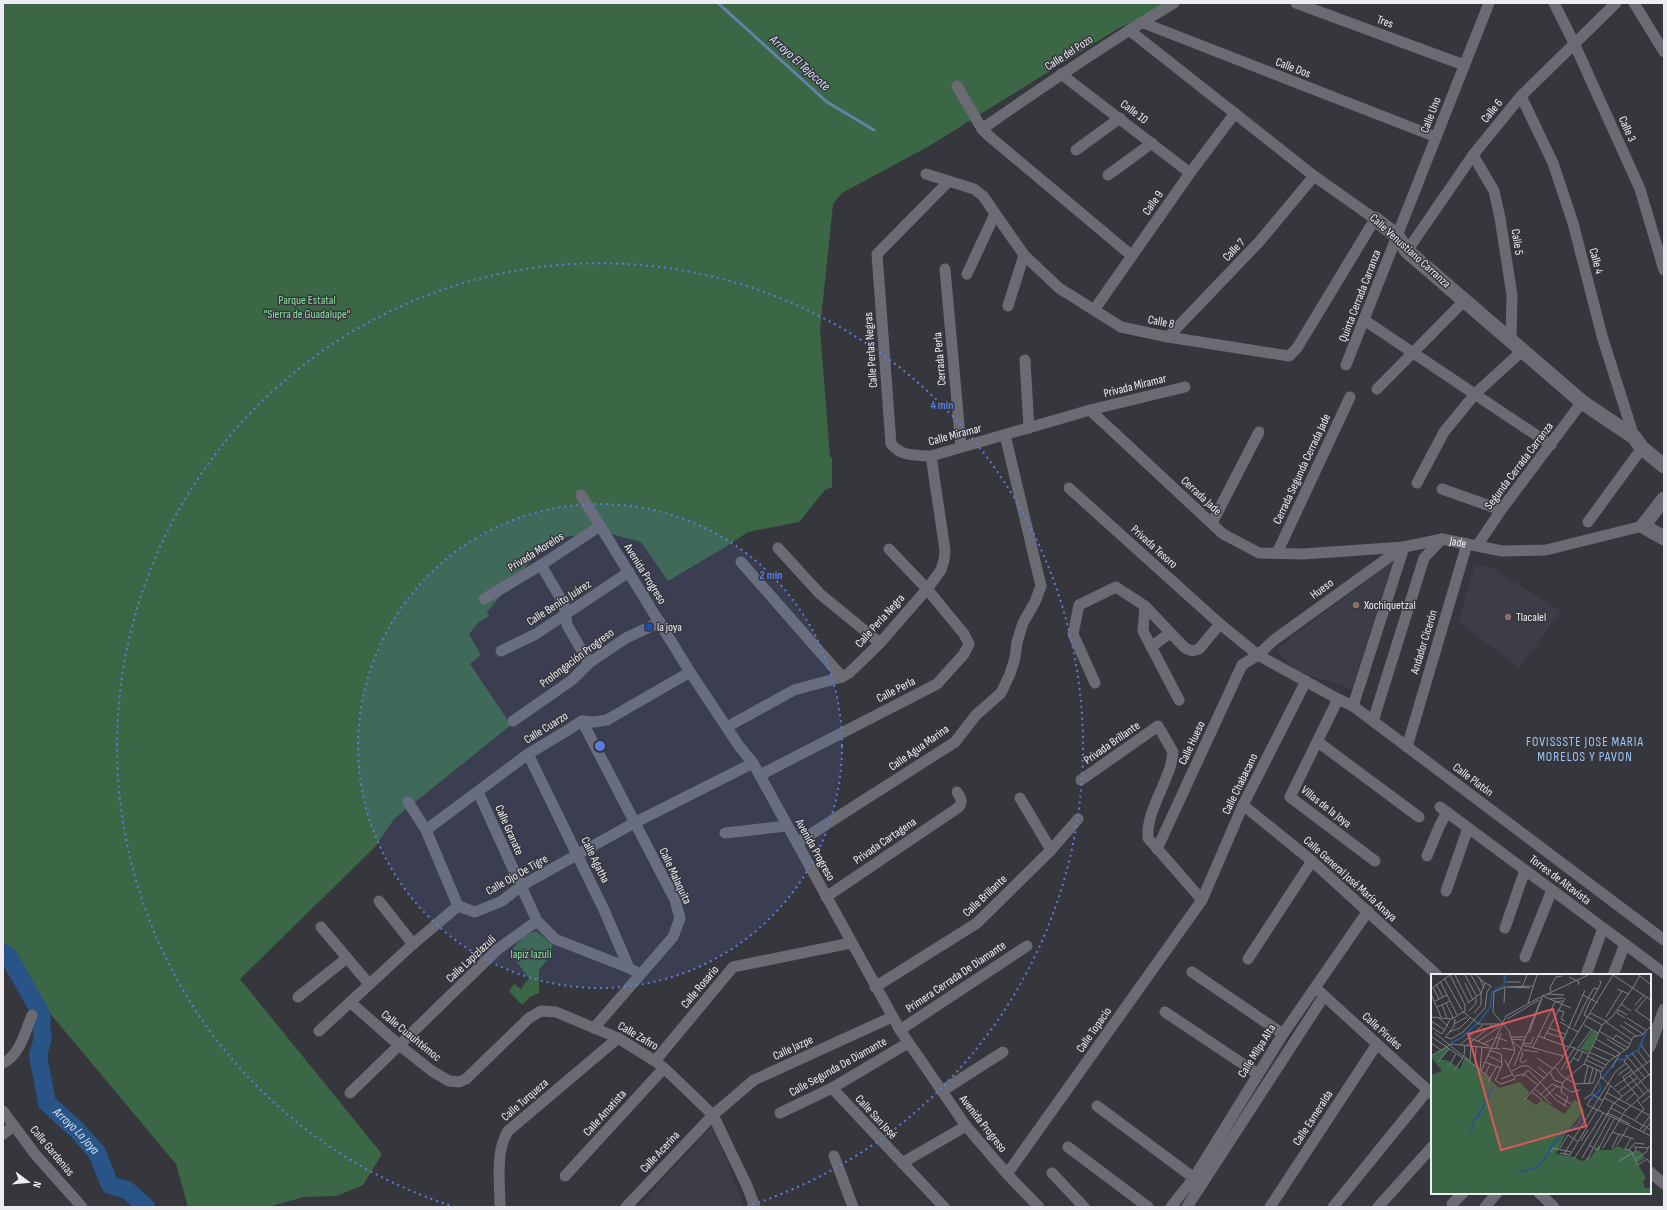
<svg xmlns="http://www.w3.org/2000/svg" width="1667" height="1210" font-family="'Sofia Sans Condensed',sans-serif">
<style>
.built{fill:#3d3d4a}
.green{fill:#3c6746}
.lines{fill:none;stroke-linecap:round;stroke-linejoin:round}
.stream{stroke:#6382a8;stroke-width:3}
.river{stroke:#285488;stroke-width:18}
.street{stroke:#6b6b73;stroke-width:11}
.secondary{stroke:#6b6b73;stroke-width:15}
.ring{fill:none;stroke:#5b7de0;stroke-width:2;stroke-dasharray:2 4}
.education-dot{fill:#8d6e63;stroke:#36363d;stroke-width:1.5}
.transit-dot{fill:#1a4fb4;stroke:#36363d;stroke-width:1.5}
.labels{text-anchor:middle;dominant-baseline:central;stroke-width:3;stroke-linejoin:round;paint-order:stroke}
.street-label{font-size:12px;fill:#ececf1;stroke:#36363d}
.park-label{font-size:12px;fill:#88e39f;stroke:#36363d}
.poi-label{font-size:12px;fill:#ececf1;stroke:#36363d;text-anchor:start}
.water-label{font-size:13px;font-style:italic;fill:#d5e1f2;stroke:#36363d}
.neighbourhood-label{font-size:13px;letter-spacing:1px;fill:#9fc5f5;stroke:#36363d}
.inset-river{fill:none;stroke:#285488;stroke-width:2}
.inset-road{fill:none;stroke:#7f7f85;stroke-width:1}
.view{fill:#dc595a;fill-opacity:0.15;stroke:#dc595a;stroke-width:2}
.inset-edge{fill:none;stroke:#ececf1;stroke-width:2}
.centre{fill:#5b7de0;stroke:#36363d;stroke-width:2}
.ring-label{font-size:12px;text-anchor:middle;font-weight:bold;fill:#5b7de0;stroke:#36363d;stroke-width:3;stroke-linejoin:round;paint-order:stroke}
</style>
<rect width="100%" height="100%" fill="#36363d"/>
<!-- built -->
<path class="built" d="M1393 561 1352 689 1298 672 1275 650Z
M1475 565 1492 568 1561 611 1519 668 1458 622Z
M713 1125 744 1207H638Z"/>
<!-- green -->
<path class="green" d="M3 3H1167L1131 26 1127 24 1119 28 931 145 842 193 833 204 820 329 830 457 832 458V487L825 490 799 522 748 532 722 549 668 581 641 542 600 531 548 540 487 612 489 616 479 622 469 634 481 655 470 664 511 725 394 819 375 847 240 979 382 1154 363 1185 337 1196 304 1197 268 1207H188L176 1164 48 1011 39 995 3 941Z
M536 931 553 945 547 960 539 970V993L530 997 522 1005 509 991 514 984 521 989 529 978 510 953C514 945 527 933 536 931Z"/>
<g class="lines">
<!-- stream -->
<path class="stream" d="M718 3 827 102 874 130"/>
<!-- river -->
<path class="river" id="s1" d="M3 953 6 954 10 959 40 1012 42 1020 41 1026 43 1038 38 1055 47 1103 78 1131 97 1153 110 1185 127 1190 146 1207"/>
<!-- street -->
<g class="street">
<path d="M1296 3 1464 65"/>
<path d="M1554 3 1574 43 1640 189 1664 270"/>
<path d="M1634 3 1664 52"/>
<path d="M1141 22 1436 137"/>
<path d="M1061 74 1190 173"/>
<path d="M957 86 982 129 989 136 1132 256"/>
<path d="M1521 96 1553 163 1573 223 1602 336 1634 437"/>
<path d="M982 129C1045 85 1108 42 1174 3"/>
<path d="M1076 150 1120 118"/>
<path d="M1473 155 1494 191 1500 218 1512 295 1511 339"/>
<path d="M926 174 974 189 983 196 1024 255 1059 288 1121 327 1168 337 1289 356 1297 348 1375 219 1314 176 1129 30"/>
<path d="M1108 175 1152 143"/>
<path d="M948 182 877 254 891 444C902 457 916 455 931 456L1090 410 1185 387"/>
<path d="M1407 251 1473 155 1521 96 1616 3"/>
<path d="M945 269 961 447"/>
<path d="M967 274 995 214"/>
<path d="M1008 306 1024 255"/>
<path d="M1094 310 1190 173 1235 113"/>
<path d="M1364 320 1551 445"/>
<path d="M1168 337 1259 242 1314 176"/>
<path d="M1025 360 1029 428"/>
<path d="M1346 365 1489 3"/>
<path d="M1377 389 1465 300"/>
<path id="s2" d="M1090 410 1223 534 1259 553 1303 554 1404 547 1442 539 1502 551 1546 550 1643 526"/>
<path d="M1417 483 1444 432 1475 394 1523 350"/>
<path d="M1069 488 1220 624 1258 655 1338 699 1353 706 1664 940"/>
<path d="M1442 489 1501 510"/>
<path d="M581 495 690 672 739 746 753 763 900 1030 966 1126 1007 1174 1039 1207"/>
<path d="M1588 522 1642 448"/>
<path d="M1212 523 1259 432"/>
<path d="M1477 546 1501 510 1582 402"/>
<path d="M778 548 820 594 880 643"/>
<path d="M1277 553 1350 397"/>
<path d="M741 562 842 677"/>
<path d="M541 565 564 604 567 625 589 663"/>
<path d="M484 599 541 565 600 526"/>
<path d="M1145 606 1143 631 1179 700"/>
<path d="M1151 647 1170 633"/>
<path d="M501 651 536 634 629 572"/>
<path d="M1095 683 1073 634 1079 605 1116 587 1145 606 1185 648 1192 651 1199 649 1220 624"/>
<path d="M1338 699 1290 797 1375 861"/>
<path d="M1353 706 1404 547"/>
<path d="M513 721 572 680 589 663 626 638 660 622"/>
<path d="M582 721 675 900 680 918 673 937 594 1028"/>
<path d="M1373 721 1424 558 1442 539"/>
<path d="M727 727 794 690 842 677 849 673 880 643 927 589 941 570 944 560 945 550 931 456"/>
<path d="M1318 742 1419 817"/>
<path d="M1407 747 1467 544"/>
<path d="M528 754 604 910 629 968 640 974"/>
<path d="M760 775 937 684 964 654 969 644 964 634 927 589 889 549"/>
<path d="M1081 780 1158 726 1173 752C1172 759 1171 767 1168 773 1161 793 1146 817 1148 838L1202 900"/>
<path d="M478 792 537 921 555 939 629 968"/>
<path d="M1020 798 1051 850"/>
<path d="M408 802 426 830 458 906"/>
<path d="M1243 805 1312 861 1437 975"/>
<path d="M1440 807 1664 973"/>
<path d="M426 830 528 754 568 730 582 721 594 722 607 720 690 672"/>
<path d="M725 833 787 826"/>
<path d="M797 843 955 742 976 715 1001 693 1010 674 1015 658 1017 642 1023 623 1035 602 1041 586 1005 435"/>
<path d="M1157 849 1242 665 1258 655 1274 640 1403 547"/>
<path d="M1427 856 1439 827 1447 812"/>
<path d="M1446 891 1468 828"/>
<path d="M826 897 959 807C963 801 961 798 957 792"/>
<path d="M379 901 413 944"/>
<path d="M458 906 475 912 502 901 521 886 634 823 753 763"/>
<path d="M321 927 369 984"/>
<path d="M1505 928 1525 870"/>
<path d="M1525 957 1552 890"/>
<path d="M1248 959 1312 861"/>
<path d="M1192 972 1283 1034"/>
<path d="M1586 975 1603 928"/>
<path d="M1613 975 1625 944"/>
<path d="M875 987 977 923 1051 850 1078 819"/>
<path d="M1320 992 1432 1094"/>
<path d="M298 997 347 958"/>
<path d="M350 1002 399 1045 432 1071 449 1081 459 1082 466 1079 529 1018 541 1011 556 1012 618 1038 655 1061 664 1068 713 1115 747 1186 755 1207"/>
<path d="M1165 1012 1258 1074"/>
<path d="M900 1030 1027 946"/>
<path d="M319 1031 413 944 458 906"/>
<path d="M1650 1047 1664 1009"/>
<path d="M655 1061 733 967 851 943"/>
<path d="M3 1063C20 1055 25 1032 32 1015"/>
<path d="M832 1088 944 1207"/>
<path d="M942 1091 1003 1052"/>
<path d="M350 1093 498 949 537 921"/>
<path d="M1097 1106 1194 1178"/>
<path d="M3 1111 35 1154 82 1207"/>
<path d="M780 1113 832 1088 908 1043"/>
<path d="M3 1134 14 1126"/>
<path d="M1068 1147 1148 1207"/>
<path d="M834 1156 853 1207"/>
<path d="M902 1163 966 1126"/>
<path d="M1650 1172 1664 1184"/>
<path d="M1052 1173 1084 1207"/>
<path d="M1007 1174 1202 900 1243 805 1306 681"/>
<path d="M565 1176 664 1068"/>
<path d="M1539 1193 1554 1207"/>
<path d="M1452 1204 1463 1193"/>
<path d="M500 1207C500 1183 495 1152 508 1131L618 1038"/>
<path d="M626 1207 713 1115 754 1080 892 1017"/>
<path d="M1171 1207 1194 1178 1283 1034 1368 911"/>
<path d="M1187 1207 1324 996"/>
<path d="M1270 1207 1377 1044"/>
<path d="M1333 1207 1428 1090"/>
<path d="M1378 1207 1432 1147"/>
<path d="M1485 1207 1497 1193"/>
</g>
<!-- secondary -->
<path class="secondary" d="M1375 219 1397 236 1407 251 1582 402 1634 437 1642 448 1664 466
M1664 499 1643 526 1664 538"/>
</g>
<!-- distance rings -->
<circle cx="600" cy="746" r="242" fill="#5b7de0" fill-opacity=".12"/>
<g class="ring">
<circle cx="600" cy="746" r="242"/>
<path d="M455 1207A483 483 0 1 1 745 1207"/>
</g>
<!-- markers -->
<g class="education-dot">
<circle cx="1356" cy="605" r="4"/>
<circle cx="1508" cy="617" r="4"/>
</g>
<rect class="transit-dot" x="645" y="623" width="8" height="8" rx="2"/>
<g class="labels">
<!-- street labels -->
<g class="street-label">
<text transform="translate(1385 22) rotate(20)">Tres</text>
<text transform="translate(1069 53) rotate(-33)">Calle del Pozo</text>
<text transform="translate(1293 68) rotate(21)">Calle Dos</text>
<text transform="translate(1492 111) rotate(-51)">Calle 6</text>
<text transform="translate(1134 112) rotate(37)">Calle 10</text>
<text transform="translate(1431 115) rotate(-69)">Calle Uno</text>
<text transform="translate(1627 129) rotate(66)">Calle 3</text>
<text transform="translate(1153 203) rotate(-55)">Calle 9</text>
<text transform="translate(1517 242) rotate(81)">Calle 5</text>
<text transform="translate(1234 250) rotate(-46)">Calle 7</text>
<text transform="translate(1410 251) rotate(42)">Calle Venustiano Carranza</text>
<text transform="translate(1596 261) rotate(75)">Calle 4</text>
<text transform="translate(1360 296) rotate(-69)">Quinta Cerrada Carranza</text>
<text transform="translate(1161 322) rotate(11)">Calle 8</text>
<text transform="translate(871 350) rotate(-94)">Calle Perlas Negras</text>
<text transform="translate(940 359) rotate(-95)">Cerrada Perla</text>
<text transform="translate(1135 386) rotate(-14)">Privada Miramar</text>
<text transform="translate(955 435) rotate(-15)">Calle Miramar</text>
<text transform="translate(1519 466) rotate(-53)">Segunda Cerrada Carranza</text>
<text transform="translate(1302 469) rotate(-65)">Cerrada Segunda Cerrada Jade</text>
<text transform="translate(1201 496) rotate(43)">Cerrada Jade</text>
<text stroke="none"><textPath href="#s2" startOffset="423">Jade</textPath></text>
<text transform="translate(1154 547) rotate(42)">Privada Tesoro</text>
<text transform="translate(536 552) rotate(-32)">Privada Morelos</text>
<text transform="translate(645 574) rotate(58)">Avenida Progreso</text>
<text transform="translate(1322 589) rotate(-36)">Hueso</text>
<text transform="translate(559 603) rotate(-33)">Calle Benito Juárez</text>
<text transform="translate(880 621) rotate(-48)">Calle Perla Negra</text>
<text transform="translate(1424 642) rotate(-73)">Andador Cicerón</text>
<text transform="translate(577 658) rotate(-37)">Prolongación Progreso</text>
<text transform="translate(896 690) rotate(-27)">Calle Perla</text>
<text transform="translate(546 728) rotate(-32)">Calle Cuarzo</text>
<text transform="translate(1112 743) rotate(-35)">Privada Brillante</text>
<text transform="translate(1192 743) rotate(-65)">Calle Hueso</text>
<text transform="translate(919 748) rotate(-35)">Calle Agua Marina</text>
<text transform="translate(1473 780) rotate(37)">Calle Platón</text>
<text transform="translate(1240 784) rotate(-64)">Calle Chabacano</text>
<text transform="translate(1326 807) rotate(38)">Villas de la Joya</text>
<text transform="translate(509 830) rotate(66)">Calle Granate</text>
<text transform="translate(885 841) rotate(-34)">Privada Cartagena</text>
<text transform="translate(815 850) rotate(61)">Avenida Progreso</text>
<text transform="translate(595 860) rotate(64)">Calle Agatha</text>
<text transform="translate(517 875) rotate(-30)">Calle Ojo De Tigre</text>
<text transform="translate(675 876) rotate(65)">Calle Malaquita</text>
<text transform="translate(1350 879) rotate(42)">Calle General José María Anaya</text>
<text transform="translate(1560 880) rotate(37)">Torres de Altavista</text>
<text transform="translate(985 896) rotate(-43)">Calle Brillante</text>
<text transform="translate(471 959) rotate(-43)">Calle Lapizlazuli</text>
<text transform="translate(956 977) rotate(-34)">Primera Cerrada De Diamante</text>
<text transform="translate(700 987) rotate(-50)">Calle Rosario</text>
<text transform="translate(1094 1030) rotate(-55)">Calle Topacio</text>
<text transform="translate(1382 1031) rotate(42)">Calle Pirules</text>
<text transform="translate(411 1036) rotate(39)">Calle Cuauhtémoc</text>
<text transform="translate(638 1036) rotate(30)">Calle Zafiro</text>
<text transform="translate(793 1048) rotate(-25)">Calle Jazpe</text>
<text transform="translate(1257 1051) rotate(-58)">Calle Milpa Alta</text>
<text transform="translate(838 1067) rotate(-29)">Calle Segunda De Diamante</text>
<text transform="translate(525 1100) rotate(-41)">Calle Turqueza</text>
<text transform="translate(605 1113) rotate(-48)">Calle Amatista</text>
<text transform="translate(876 1117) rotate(47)">Calle San José</text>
<text transform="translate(1313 1118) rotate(-57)">Calle Esmeralda</text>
<text transform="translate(983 1124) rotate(52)">Avenida Progreso</text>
<text transform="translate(52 1151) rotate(50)">Calle Gardenias</text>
<text transform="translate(660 1152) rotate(-47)">Calle Acerina</text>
</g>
<!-- park labels -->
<g class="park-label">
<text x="307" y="300">Parque Estatal<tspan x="307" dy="14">"Sierra de Guadalupe"</tspan></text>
<text x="531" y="954">lapiz lazuli</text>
</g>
<!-- poi labels -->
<g class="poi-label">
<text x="1364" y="605">Xochiquetzal</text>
<text x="1516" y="617">Tlacalel</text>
<text x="657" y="627">la joya</text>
</g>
<!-- water labels -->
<g class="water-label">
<text transform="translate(800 63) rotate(42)">Arroyo El Tejocote</text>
<text stroke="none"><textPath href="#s1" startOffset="204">Arroyo La Joya</textPath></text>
</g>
<!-- neighbourhood labels -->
<g class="neighbourhood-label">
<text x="1585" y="742">FOVISSSTE JOSE MARIA<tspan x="1585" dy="15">MORELOS Y PAVON</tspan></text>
</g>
</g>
<!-- overview -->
<g transform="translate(1431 974)">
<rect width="220" height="220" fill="#36363d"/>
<path d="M161 57 167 59 157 78 149 75ZM14 73 18 75 9 86H16L29 95 34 82 68 114 88 108 91 110 98 118 95 124 105 131 111 126 134 140 143 126 146 127 153 137 135 159 125 180 139 182 151 187 160 183 168 170 169 176H180L186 172 199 177 201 180 208 176 214 184 206 189 215 204 212 207 214 214H220V219H0V101L11 97 0 83Z" fill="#3c6746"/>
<path class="inset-river" d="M20 69 30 64 48 48 59 33 61 18 73 11 74 1M171 105 186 85 191 86 208 75 215 58M159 126 170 115 168 109M40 157 43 146 48 141 62 113M132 160 147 151 153 139M87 199 106 193 118 179 120 172 132 160"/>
<path class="inset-road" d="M24 1 38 29M34 1 46 23M40 1 50 19M45 1 54 9M182 1 220 26M208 1 220 11M48 3 53 14M138 3 148 8 147 11M13 4 31 36M9 7 26 41M75 8H90M34 9 42 26M5 10 12 23M203 12 209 1M2 13 8 25M77 13 99 14M91 13 96 1M0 15 19 1M186 15 198 20M120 18 119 14 125 3 131 2M0 20 10 43M116 20 133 21M152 21 167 29M112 22 157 1M112 22 140 34M119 25 132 24M160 25 153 41 171 51M161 26 169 11 170 7H168M4 27 16 21M15 29 22 44M37 29 50 19 54 9M73 29 74 13M97 29 106 1M190 30 200 37M11 31 16 44M204 31 213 21M6 33 19 27M127 36 133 38 130 45 134 47M204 36 220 47M205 36 216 23M31 37 48 50H70M38 37 45 29V24M43 39 50 31V19M159 39 175 47M0 43 21 45 34 37V31L19 1M175 43 191 17M8 44 17 52M194 44 186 39 188 36 196 41M196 44 215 56M76 45 108 26M0 47 14 56M129 48 147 58M175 48 201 66M193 48 212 60M23 50 36 43M153 51 167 59M189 51 205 62M0 53 11 60 19 46M143 53 157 24 163 14 167 15M118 54 134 60M168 57 197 74M18 58 29 54 39 44M4 59 60 105M98 59 111 24M116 59 133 64M107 62 137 73M1 63 32 84M15 63 20 65 32 58 54 34 56 18 60 12 54 9M37 63 58 72M64 63 76 67M79 63H94M14 64 23 52 24 45M113 64 134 24M80 65 93 66M165 65 189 79 181 94M176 65 194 76M182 65 185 61 199 70M81 67 92 76 107 78M46 68 68 53M0 69 10 76M92 69 100 70 103 63M131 69 154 16M52 70 63 64M29 71 52 51M36 71 61 51M92 71 132 82M210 71 220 85M138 72 157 80M161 72 185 83M102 73 124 28 132 27M65 74 70 59M71 74 83 76M147 74 161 55M58 76 70 80 71 91 64 107M207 77 216 89M90 78 92 80 89 86 91 89 96 86M158 78 178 87M201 79 220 103M56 81 70 88M195 81 214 104M0 82 20 70 69 75M157 82 175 91M106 84 122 95M143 84 147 87 152 77M196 85 193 87 220 120M155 86 172 94M39 87 40 72M7 88 18 75M54 88 70 94M153 90 171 51 181 43 203 12M44 91 45 73M18 92 25 80M77 92 84 77 78 57 62 38 63 18 74 13 103 12M83 92 111 23M107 93 117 101M124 93 131 102 145 110 162 109 166 96M135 95 148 75M49 96 51 73M130 96 144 73M23 97 33 82 34 71M50 97 75 42 113 21M81 97 90 92H97L113 104M119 98 123 106 131 109M170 98 178 87 197 74 202 63 211 61 220 52M183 99 195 89M54 101 59 90M187 101 198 93M84 102 93 100 107 111M199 102 213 120M91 103 97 96 109 108M70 105 82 100M64 106 70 110 84 105 74 86M193 106 208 124M194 106 192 103 201 96M57 108 66 92M109 108 125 126 136 133M153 109 157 92M158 109 162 94M131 112 140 118 149 116M183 113 220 86M104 115 120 130M101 118 111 126M187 118 207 103M161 119 170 103M176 119 220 142M124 120 140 130M109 121 121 110 130 114M113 124 126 112M174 124 195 136M153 125 161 120 172 127M160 125 156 131 220 162M93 126 130 86 182 1M195 127 204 119M211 129 220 121M133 132 137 123 130 118 132 108 153 90 169 97 170 103 191 122M180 134 191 140M167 136 180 111M177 139 199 150M192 140 220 156M204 146 213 135 206 126M208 157 220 141M181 158 203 165M212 158 220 148M200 164 194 175 200 177 207 191 216 185 219 189M150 167 157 156M158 171 167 176 183 145M186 171 197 153M203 173 217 174M129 174 137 161 146 167M172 174 194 137 220 114M181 174 188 160M198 176 204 169 213 170M120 178 122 174 140 178M129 179 139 181 166 136M133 180 183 100M151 184 182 130 220 99M143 185 172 139M156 186 179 143M204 186 215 178 218 172M188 187 205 177V173"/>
<path class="view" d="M122 35 155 152 70 176 37 60Z"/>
<rect width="220" height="220" class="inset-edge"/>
</g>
<circle cx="600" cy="746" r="6" class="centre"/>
<g class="ring-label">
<text x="942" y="409">4 min</text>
<text x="771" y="579">2 min</text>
</g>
<!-- border -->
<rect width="1667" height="1210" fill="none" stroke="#ececf1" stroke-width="8"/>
<!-- north arrow -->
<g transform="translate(28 1182) rotate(106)" stroke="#36363d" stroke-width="3" paint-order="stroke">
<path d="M0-3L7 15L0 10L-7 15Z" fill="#ececf1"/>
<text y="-6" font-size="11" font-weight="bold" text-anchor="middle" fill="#ececf1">N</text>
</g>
</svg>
